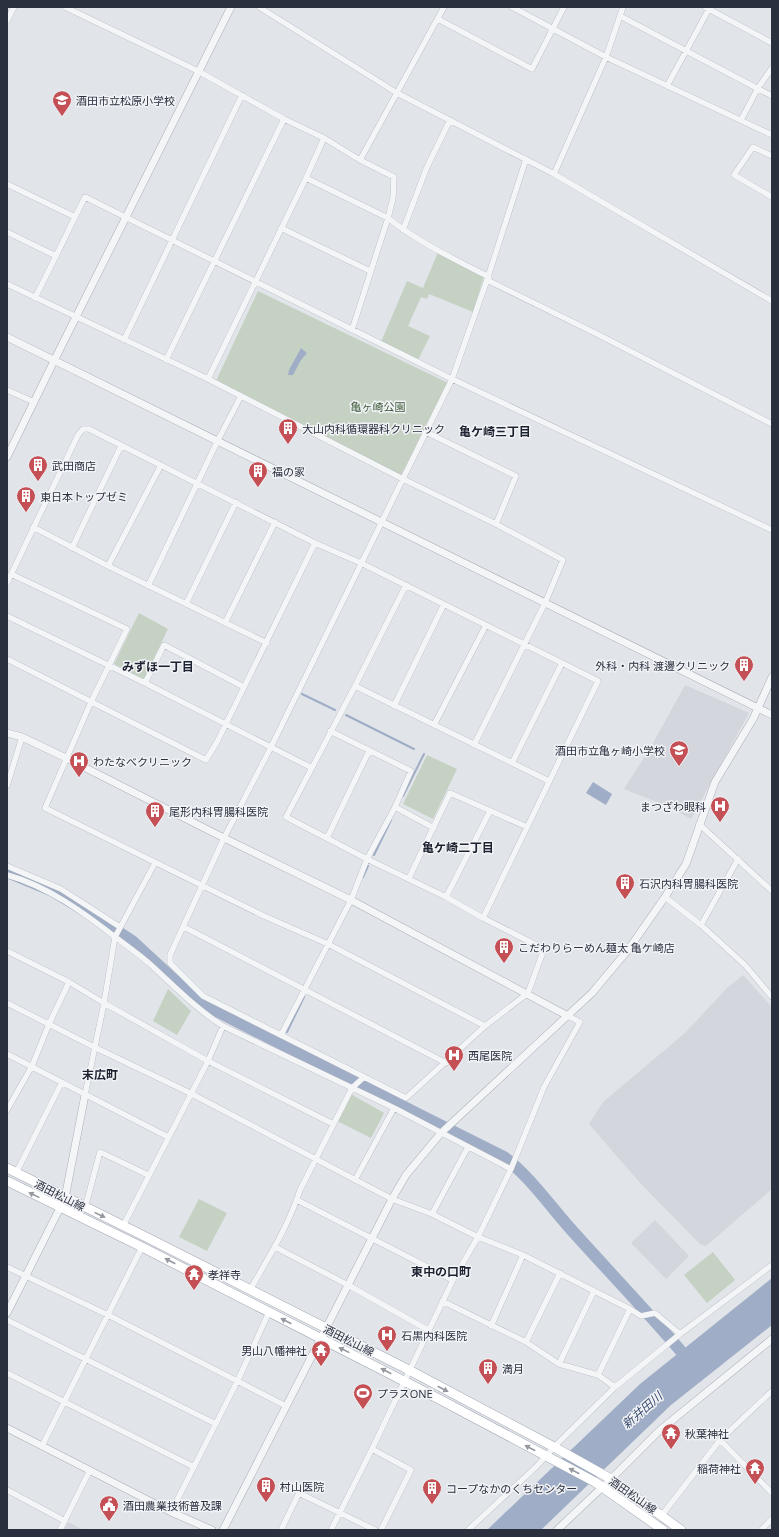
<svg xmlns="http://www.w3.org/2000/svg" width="779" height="1537" font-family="'Open Sans','Noto Sans JP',sans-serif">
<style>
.built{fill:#d4d6de}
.green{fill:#c5d2c3}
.water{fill:#9faec6}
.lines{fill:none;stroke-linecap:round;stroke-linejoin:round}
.stream{stroke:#9faec6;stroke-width:2}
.river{stroke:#9faec6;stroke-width:12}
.minor-casing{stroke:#aaaeb6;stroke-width:6}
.tertiary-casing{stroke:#aaaeb6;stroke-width:8}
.primary-casing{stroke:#a1a7b4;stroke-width:10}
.minor{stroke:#f4f5f7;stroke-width:5.5}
.tertiary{stroke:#f4f5f7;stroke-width:7}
.primary{stroke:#fff;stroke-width:9}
.oneway{fill:#95989f}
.labels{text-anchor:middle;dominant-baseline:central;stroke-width:3;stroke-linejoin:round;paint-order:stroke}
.poi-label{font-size:11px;fill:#2b303f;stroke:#f1f3f6;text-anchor:start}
.park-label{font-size:11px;fill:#3c5a39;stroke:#f1f3f6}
.street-label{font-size:11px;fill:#2b303f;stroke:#f1f3f6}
.neighbourhood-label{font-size:12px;font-weight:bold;fill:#1d2230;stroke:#f1f3f6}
.water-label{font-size:12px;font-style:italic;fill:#384c70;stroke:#f1f3f6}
</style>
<rect width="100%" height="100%" fill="#e1e4e9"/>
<!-- built -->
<path class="built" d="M685 685 749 713 691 819 667 806 624 789 652 745Z
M743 975 772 1007V1189L706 1246 700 1244 641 1184 589 1124 603 1102 685 1033 726 989Z
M655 1220 689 1256 666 1279 631 1243Z
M68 1522 83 1530H64Z"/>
<!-- green -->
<path class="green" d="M438 252 484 276 473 312 429 294 427 299 421 297 408 326 430 336 418 360 381 342 407 281 423 288Z
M258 291 448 383 401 475 215 383Z
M139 613 168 629 144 679 114 664Z
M427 755 457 769 433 819 403 804Z
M168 989 191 1011 177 1035 153 1021Z
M349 1093 384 1113 371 1138 337 1121Z
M199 1199 227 1213 207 1251 179 1237Z
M713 1252 735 1280 707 1303 684 1275Z"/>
<!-- water -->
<path class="water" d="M301 348 307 353 301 360 293 375H288L289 370Z
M593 782 612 794 606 805 586 793Z
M772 1278V1325L671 1405 541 1530H487L640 1384Z"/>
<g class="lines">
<!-- stream -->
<path class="stream" d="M302 694 335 710
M346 715 414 749
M403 796 424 754
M374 855 391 820
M363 877 368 866
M287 1032 304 997
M282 1044V1042"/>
<!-- river -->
<path class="river" d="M7 872 53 891 91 914 132 941 172 978 199 1002 418 1114 504 1157C529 1176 548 1203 568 1226 609 1272 652 1316 691 1363"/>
<defs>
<path id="minor" d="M65 7 198 71 284 119 324 138 360 160 394 177 393 198 388 218C418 242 454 259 489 277
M259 7 397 93 554 174 772 301
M512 7 606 57 772 135
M705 7 772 43
M620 16 772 96
M438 19 532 69 564 7
M7 21 14 7
M667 86 710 7
M741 120 758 88 772 68
M772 156 753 147 734 175 772 197
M360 160 444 7
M554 174 606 57 623 7
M306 178 388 218 352 330
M7 184 75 217 85 197 452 379 772 530
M281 228 370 271
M403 230 427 167 450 120
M7 232 56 256 75 217
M487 280 597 334 772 424
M7 284 208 379 403 479 496 524 563 560 545 603 474 745
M35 298 56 256
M124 340 242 95
M166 360 284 119
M208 379 306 178 324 138
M7 390 34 402
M426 432 516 476 496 524
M33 527 108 566 267 643
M72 548 121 446
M108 566 161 465
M11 574 127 629 91 702 45 808 264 916 328 944 485 1026
M7 583 78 435 83 429H89L315 543 361 563 598 681 483 918
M406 585 355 686 286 817 367 859 446 897 483 918 544 949 528 993 485 1026 406 1098 203 996 170 963V955L224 838 271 747 452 379 487 280 526 159
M148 586 218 440 241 396
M186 604 236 502
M7 616 145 683 312 768
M225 623 275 522
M7 659 206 760 217 742 315 543
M145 683 164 645 244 687
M355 686 549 781
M394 706 444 604
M434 725 486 625
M512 763 562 663
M7 786 22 737
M395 807 434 828
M699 824 772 891
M327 838 369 751
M7 866 61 889 120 927
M7 875C47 886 83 912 115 937 127 946 140 955 151 965 174 986 196 1009 223 1026L394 1108 511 1169
M409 878 450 793 527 827
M446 897 490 811
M665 897 701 925 745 965 772 997
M701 925 738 859
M184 927 446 1063
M7 951 69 982 104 1003 208 1061 333 1124
M7 1003 94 1047 190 1093 392 1199 432 1214 478 1237 523 1255 630 1309 641 1316 655 1313 680 1334
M281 1035 351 900 367 859 395 807 411 771 330 731
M7 1054 168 1137
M85 1095 104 1003 115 937 155 863
M7 1110 32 1066 49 1024 69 982
M16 1173 62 1082
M355 1180 394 1108
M297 1200 453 1280
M85 1208 100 1152 148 1175
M432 1214 468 1147
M123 1226 208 1061 223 1026
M275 1247 348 1285 428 1330
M7 1267 108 1315 286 1406
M250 1290C268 1258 289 1225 300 1190L352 1088 364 1077
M442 1301 526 1342 559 1364 598 1375 615 1387
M7 1320 216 1424
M491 1326 523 1255
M526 1342 560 1273
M559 1364 594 1291
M7 1373 194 1467
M598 1375 630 1309
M720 1440 772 1493
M42 1446 142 1247
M372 1449 411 1470 381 1530
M7 1490 65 1521
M171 1512 238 1380 269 1312
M662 1515 720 1440 772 1391
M60 1530 90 1470
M281 1530 299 1493 375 1530
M331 1530 372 1449 453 1280 478 1237 511 1169 544 1087 580 1022 568 1016
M468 1530 537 1466 554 1447 615 1387 680 1334 772 1265
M761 1530 772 1519"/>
<path id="tertiary" d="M7 337 772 715
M7 457 54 361 231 7
M7 733 22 737 66 758 224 838 351 900 568 1016
M7 1313 65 1198 85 1095
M7 1428 171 1512 212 1530
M223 1530 392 1199 406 1175 441 1133 592 993 628 950 665 897 686 864 715 782 753 719 772 677
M557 1530 611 1479 659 1431 772 1339"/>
<path id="primary" d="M7 1168 146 1237 409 1370 554 1447 611 1479 681 1530
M7 1181 142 1247 439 1399 595 1482 663 1530"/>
</defs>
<!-- minor casing -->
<use href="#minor" class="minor-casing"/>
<!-- tertiary casing -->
<use href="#tertiary" class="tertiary-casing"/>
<!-- primary casing -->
<use href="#primary" class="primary-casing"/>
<!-- minor -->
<use href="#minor" class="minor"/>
<!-- tertiary -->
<use href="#tertiary" class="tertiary"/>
<!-- primary -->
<use href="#primary" class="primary"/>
</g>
<!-- one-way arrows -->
<defs><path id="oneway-solid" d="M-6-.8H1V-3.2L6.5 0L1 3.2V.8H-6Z"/></defs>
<g class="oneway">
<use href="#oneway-solid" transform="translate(34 1195) rotate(-154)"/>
<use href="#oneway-solid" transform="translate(100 1215) rotate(26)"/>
<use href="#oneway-solid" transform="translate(170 1261) rotate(-153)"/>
<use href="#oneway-solid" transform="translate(286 1321) rotate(-153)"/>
<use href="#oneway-solid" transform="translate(344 1350) rotate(-154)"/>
<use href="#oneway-solid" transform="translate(386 1371) rotate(-152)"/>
<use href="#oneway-solid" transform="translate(443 1389) rotate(28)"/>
<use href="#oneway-solid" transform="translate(530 1448) rotate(-152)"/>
<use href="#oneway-solid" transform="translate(574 1471) rotate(-152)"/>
</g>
<!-- icons -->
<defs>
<symbol id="school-pin" viewBox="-11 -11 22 30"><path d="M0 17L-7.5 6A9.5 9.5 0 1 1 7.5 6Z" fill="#c45056" stroke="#f1f3f6"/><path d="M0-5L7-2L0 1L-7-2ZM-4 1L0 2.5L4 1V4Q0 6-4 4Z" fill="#fff"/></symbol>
<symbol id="building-pin" viewBox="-11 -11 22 30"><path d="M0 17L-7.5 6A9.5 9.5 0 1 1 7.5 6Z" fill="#c45056" stroke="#f1f3f6"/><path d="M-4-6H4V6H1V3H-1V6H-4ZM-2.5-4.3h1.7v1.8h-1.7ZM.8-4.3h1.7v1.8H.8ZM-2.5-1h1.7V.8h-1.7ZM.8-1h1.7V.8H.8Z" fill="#fff"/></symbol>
<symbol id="hospital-pin" viewBox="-11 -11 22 30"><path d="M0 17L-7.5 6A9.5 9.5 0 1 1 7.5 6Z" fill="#c45056" stroke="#f1f3f6"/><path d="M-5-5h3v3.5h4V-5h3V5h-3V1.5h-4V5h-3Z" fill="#fff"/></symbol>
<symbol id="temple-pin" viewBox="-11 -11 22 30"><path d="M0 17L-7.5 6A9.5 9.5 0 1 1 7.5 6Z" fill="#c45056" stroke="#f1f3f6"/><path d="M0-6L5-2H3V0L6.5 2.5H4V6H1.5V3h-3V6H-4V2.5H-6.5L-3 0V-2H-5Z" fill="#fff"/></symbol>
<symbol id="stadium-pin" viewBox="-11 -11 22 30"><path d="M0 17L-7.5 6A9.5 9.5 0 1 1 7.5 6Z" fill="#c45056" stroke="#f1f3f6"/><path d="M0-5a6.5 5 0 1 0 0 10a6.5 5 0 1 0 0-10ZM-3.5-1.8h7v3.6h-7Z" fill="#fff"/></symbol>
<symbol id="civic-pin" viewBox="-11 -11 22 30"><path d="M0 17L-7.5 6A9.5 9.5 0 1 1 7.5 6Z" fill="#c45056" stroke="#f1f3f6"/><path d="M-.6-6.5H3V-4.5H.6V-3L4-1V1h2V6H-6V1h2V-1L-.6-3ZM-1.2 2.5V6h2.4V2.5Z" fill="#fff"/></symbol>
</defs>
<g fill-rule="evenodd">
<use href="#school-pin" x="51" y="89" width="22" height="30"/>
<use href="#building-pin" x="277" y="417" width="22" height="30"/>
<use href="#building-pin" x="27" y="454" width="22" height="30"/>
<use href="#building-pin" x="247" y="460" width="22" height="30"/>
<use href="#building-pin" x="15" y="485" width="22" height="30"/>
<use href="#building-pin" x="733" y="654" width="22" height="30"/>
<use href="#school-pin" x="668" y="739" width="22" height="30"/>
<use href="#hospital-pin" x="68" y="750" width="22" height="30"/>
<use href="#hospital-pin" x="709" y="795" width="22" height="30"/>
<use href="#building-pin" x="144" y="800" width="22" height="30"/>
<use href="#building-pin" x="614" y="872" width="22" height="30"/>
<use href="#building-pin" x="493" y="936" width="22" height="30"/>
<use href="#hospital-pin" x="443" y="1044" width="22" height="30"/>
<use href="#temple-pin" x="183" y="1263" width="22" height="30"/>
<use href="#hospital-pin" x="376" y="1324" width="22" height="30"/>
<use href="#temple-pin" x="310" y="1339" width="22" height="30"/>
<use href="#building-pin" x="477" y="1357" width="22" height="30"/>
<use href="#stadium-pin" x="352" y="1382" width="22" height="30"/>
<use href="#temple-pin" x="660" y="1422" width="22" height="30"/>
<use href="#temple-pin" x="744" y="1457" width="22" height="30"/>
<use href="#building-pin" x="255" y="1475" width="22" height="30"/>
<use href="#building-pin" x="421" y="1477" width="22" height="30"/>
<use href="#civic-pin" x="98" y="1494" width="22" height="30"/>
</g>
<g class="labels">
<!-- poi labels -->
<g class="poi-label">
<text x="76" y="100">酒田市立松原小学校</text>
<text x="302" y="428">大山内科循環器科クリニック</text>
<text x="52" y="465">武田商店</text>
<text x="272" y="471">福の家</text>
<text x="40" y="496">東日本トップゼミ</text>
<text x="730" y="665" text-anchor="end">外科・内科 渡邊クリニック</text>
<text x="665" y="750" text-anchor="end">酒田市立亀ヶ崎小学校</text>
<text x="93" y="761">わたなべクリニック</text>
<text x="706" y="806" text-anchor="end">まつざわ眼科</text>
<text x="169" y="811">尾形内科胃腸科医院</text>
<text x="639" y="883">石沢内科胃腸科医院</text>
<text x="518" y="947">こだわりらーめん麺太 亀ケ崎店</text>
<text x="468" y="1055">西尾医院</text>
<text x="208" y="1274">孝祥寺</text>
<text x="401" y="1335">石黒内科医院</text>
<text x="307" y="1350" text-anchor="end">男山八幡神社</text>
<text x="502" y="1368">満月</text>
<text x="377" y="1393">プラスONE</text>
<text x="685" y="1433">秋葉神社</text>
<text x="741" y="1468" text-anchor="end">稲荷神社</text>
<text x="280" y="1486">村山医院</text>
<text x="446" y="1488">コープなかのくちセンター</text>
<text x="123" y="1505">酒田農業技術普及課</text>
</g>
<!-- park labels -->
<g class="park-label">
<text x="378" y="406">亀ヶ崎公園</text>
</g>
<!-- street labels -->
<g class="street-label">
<text transform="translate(60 1195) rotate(27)">酒田松山線</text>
<text transform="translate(349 1340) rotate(27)">酒田松山線</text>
<text transform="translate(633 1495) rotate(35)">酒田松山線</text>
</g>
<!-- neighbourhood labels -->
<g class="neighbourhood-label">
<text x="495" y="431">亀ケ崎三丁目</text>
<text x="158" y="666">みずほ一丁目</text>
<text x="458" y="847">亀ケ崎二丁目</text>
<text x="100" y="1074">末広町</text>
<text x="441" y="1271">東中の口町</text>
</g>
<!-- water labels -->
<g class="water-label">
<text transform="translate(642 1410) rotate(-41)">新井田川</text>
</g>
</g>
<!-- border -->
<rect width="779" height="1537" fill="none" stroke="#2b303f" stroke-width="16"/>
</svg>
